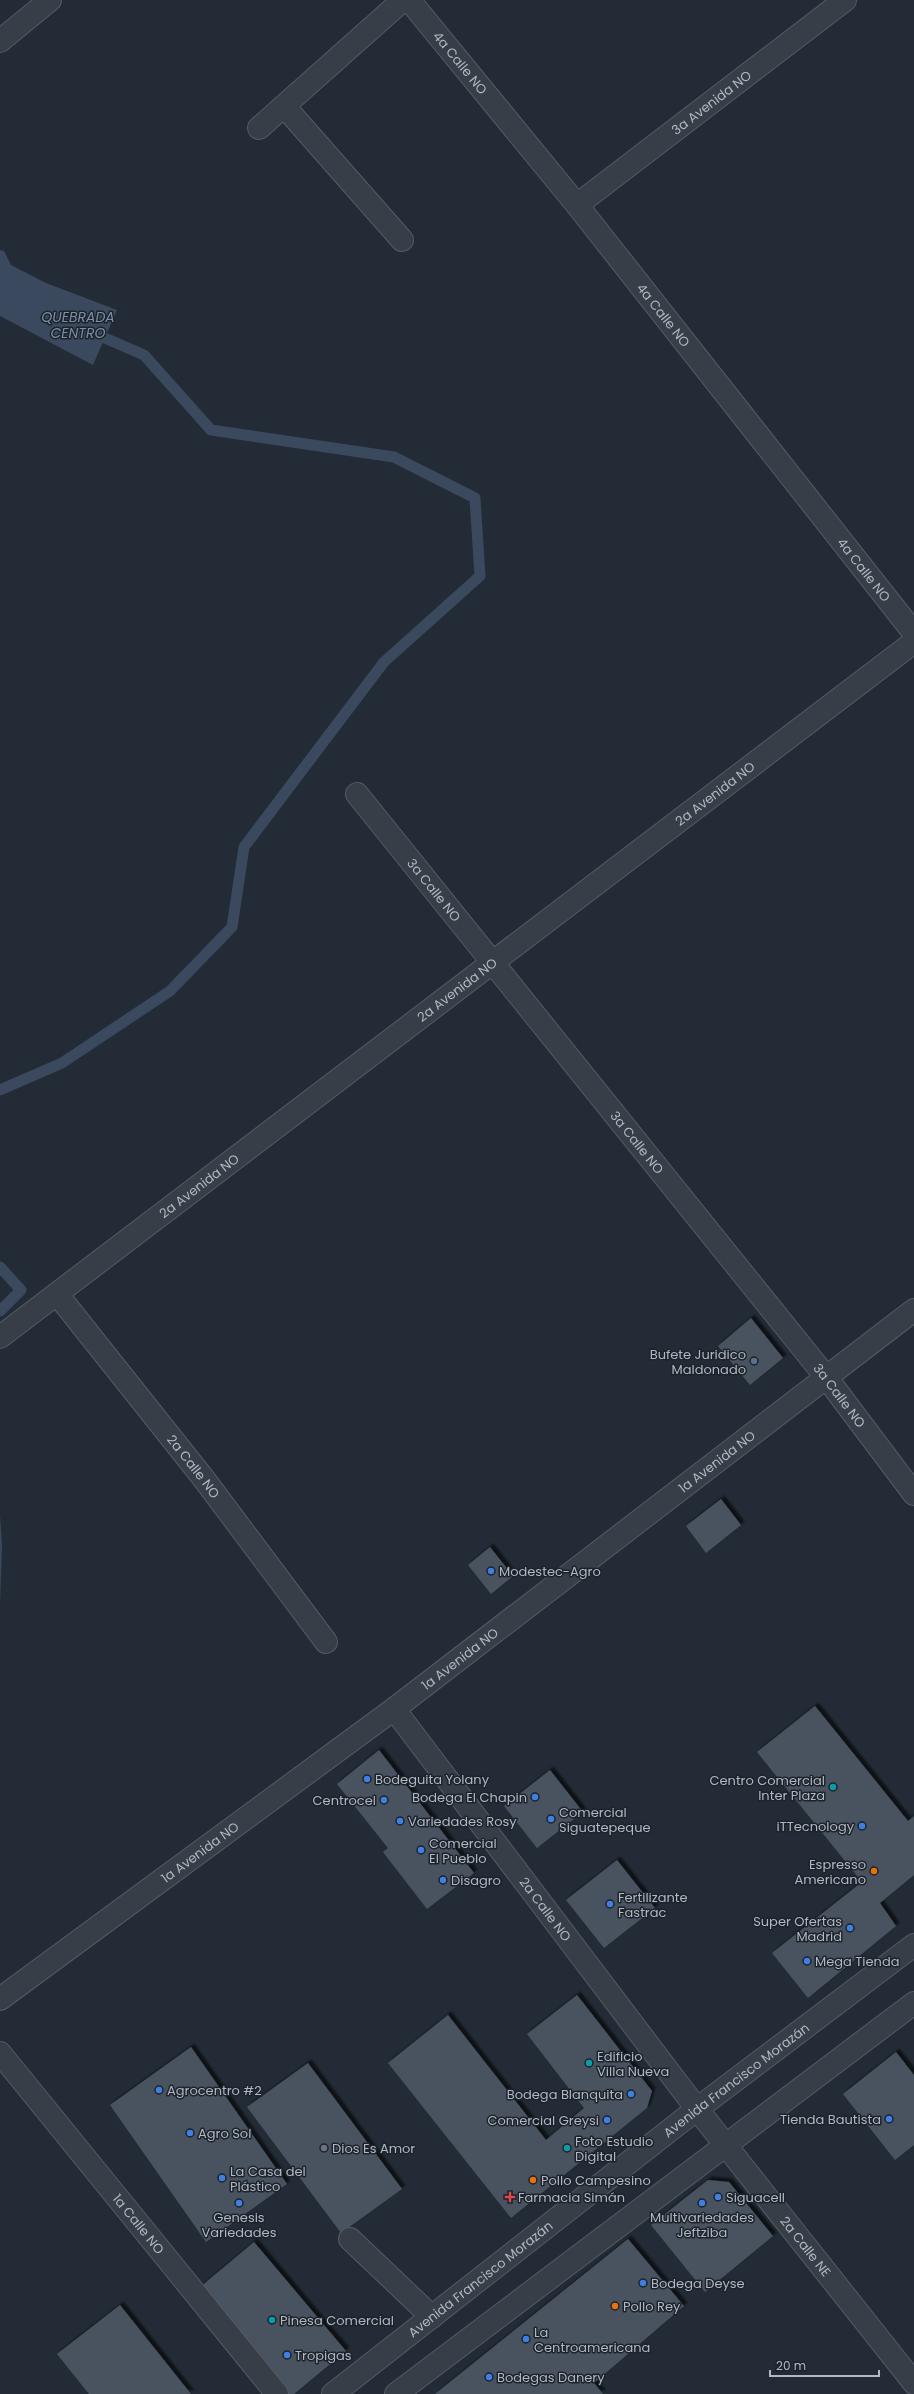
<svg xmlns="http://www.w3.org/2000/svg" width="914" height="2394" font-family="Poppins,sans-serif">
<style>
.water{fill:#3a495d}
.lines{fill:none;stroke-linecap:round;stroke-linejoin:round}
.stream{stroke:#3a495d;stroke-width:11}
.building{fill:#4a535f;filter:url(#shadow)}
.minor-casing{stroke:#545b64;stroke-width:24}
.minor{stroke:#373e47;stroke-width:22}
.service-dot{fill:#5c6f8a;stroke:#1c232b;stroke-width:1.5}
.shop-dot{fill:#3f7fe0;stroke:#1c232b;stroke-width:1.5}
.culture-dot{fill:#0f9aa8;stroke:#1c232b;stroke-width:1.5}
.food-dot{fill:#e8710a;stroke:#1c232b;stroke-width:1.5}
.worship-dot{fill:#6b7280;stroke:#1c232b;stroke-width:1.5}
.health-dot{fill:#e0444e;stroke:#1c232b;stroke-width:1.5}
.labels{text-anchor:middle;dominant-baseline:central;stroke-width:3;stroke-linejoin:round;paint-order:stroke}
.street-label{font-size:13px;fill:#b1b8c3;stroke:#1c232b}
.poi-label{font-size:13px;fill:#b1b8c3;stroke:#1c232b;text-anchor:start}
.water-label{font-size:14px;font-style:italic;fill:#7c8fa8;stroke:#1c232b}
</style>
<defs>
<filter id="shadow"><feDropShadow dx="3.5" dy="-3.5" stdDeviation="1" flood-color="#0009"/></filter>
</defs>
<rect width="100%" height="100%" fill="#232c36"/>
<!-- water -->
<path class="water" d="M0 250 4 251 11 265 46 283 117 310 93 365 0 316Z
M0 1515 2 1545 0 1604Z"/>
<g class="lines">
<!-- stream -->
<path class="stream" d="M0 1090 62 1063 170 991 232 927 244 847 384 662 480 576 475 498 394 457 211 430 144 355 91 332
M0 1267 21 1290 0 1311"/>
</g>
<!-- building -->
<path class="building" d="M751 1318 783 1358 750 1385 718 1346Z
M721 1499 741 1525 706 1553 686 1526Z
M490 1547 513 1576 491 1594 468 1565Z
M815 1706 908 1821 914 1816V1875L880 1903 896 1926 808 1998 772 1953 862 1882 757 1752Z
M379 1750 474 1873 427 1909 383 1852 388 1848 337 1784Z
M550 1770 583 1812 537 1848 504 1806Z
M617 1860 655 1908 604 1948 566 1900Z
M577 1995 652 2091 647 2108 511 2218 388 2063 448 2015 546 2140 584 2108 527 2034Z
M191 2047 287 2184 206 2242 110 2105Z
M896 2052 914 2075V2145L895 2160 843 2094Z
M308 2063 402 2189 341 2233 247 2107Z
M708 2180 729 2182 773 2236 705 2292 651 2225Z
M628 2239 684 2306 594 2383 603 2394H435Z
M254 2242 346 2351 294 2394H287L199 2288Z
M120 2305 191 2394H89L57 2354Z"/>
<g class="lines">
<defs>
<g id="minor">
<path id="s1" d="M409 0 577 205 914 633"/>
<path d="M0 41 50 0"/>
<path d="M284 106 402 240"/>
<path d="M259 128 403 0"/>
<path id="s2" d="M577 205 845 0"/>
<path id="s3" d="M357 794 826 1377 914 1494"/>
<path id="s4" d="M57 1294 204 1479 326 1642"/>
<path id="s5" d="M0 1337 914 642"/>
<path id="s6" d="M394 1709 697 2109 914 2383"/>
<path id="s7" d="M0 1999 394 1709 914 1310"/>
<path id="s8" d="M0 2053 277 2394"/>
<path d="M350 2239 432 2317"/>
<path id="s9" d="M333 2394 697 2109 914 1945"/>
<path d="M396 2394 914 2003"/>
</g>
</defs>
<!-- minor casing -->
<use href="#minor" class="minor-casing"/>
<!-- minor -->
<use href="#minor" class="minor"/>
</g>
<!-- markers -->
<circle class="service-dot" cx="754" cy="1361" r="4"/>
<g class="shop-dot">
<circle cx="491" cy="1571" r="4"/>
<circle cx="367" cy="1779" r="4"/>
<circle cx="535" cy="1797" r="4"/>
<circle cx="384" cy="1800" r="4"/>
<circle cx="551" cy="1819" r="4"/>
<circle cx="400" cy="1821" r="4"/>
<circle cx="862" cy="1826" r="4"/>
<circle cx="421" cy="1850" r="4"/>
<circle cx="443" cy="1880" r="4"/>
<circle cx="610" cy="1904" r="4"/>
<circle cx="850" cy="1928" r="4"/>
<circle cx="807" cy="1961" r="4"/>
<circle cx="159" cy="2090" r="4"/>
<circle cx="631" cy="2094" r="4"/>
<circle cx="889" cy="2119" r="4"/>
<circle cx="607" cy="2120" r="4"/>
<circle cx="190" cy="2133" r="4"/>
<circle cx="222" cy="2178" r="4"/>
<circle cx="718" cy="2197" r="4"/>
<circle cx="239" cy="2203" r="4"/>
<circle cx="702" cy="2203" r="4"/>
<circle cx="643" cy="2283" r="4"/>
<circle cx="526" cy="2339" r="4"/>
<circle cx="287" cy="2355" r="4"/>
<circle cx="489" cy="2377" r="4"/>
</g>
<g class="culture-dot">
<circle cx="833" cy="1787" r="4"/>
<circle cx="589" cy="2063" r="4"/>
<circle cx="567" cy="2148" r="4"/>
<circle cx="272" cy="2320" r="4"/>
</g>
<g class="food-dot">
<circle cx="874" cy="1871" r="4"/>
<circle cx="533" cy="2180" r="4"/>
<circle cx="615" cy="2306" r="4"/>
</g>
<circle class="worship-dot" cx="324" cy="2148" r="4"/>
<path class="health-dot" d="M508 2191h4v4h4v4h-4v4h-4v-4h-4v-4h4z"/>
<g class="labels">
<!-- street labels -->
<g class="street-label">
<text stroke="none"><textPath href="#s1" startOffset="81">4a Calle NO</textPath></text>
<text stroke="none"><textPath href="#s2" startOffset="169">3a Avenida NO</textPath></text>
<text stroke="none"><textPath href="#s1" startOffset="405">4a Calle NO</textPath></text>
<text stroke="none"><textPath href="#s1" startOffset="729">4a Calle NO</textPath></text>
<text stroke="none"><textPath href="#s5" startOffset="898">2a Avenida NO</textPath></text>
<text stroke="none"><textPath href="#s3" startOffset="123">3a Calle NO</textPath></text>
<text stroke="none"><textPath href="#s5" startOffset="574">2a Avenida NO</textPath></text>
<text stroke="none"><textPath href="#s3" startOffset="447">3a Calle NO</textPath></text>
<text stroke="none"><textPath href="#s5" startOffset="250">2a Avenida NO</textPath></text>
<text stroke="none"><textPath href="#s3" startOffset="771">3a Calle NO</textPath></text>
<text stroke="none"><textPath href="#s7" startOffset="896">1a Avenida NO</textPath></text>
<text stroke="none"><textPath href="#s4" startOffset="220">2a Calle NO</textPath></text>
<text stroke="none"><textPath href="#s7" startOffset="572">1a Avenida NO</textPath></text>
<text stroke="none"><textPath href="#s7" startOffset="248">1a Avenida NO</textPath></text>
<text stroke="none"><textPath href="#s6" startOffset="251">2a Calle NO</textPath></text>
<text stroke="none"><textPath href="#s9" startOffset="511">Avenida Francisco Morazán</textPath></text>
<text stroke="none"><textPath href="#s8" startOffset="220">1a Calle NO</textPath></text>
<text stroke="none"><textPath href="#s6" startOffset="677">2a Calle NE</textPath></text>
<text stroke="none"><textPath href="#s9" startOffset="187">Avenida Francisco Morazán</textPath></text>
</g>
<!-- poi labels -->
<g class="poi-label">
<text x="746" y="1354" text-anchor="end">Bufete Juridico<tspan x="746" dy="15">Maldonado</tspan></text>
<text x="499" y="1571">Modestec-Agro</text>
<text x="375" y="1779">Bodeguita Yolany</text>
<text x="825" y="1780" text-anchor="end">Centro Comercial<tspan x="825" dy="15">Inter Plaza</tspan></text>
<text x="527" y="1797" text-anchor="end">Bodega El Chapin</text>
<text x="376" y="1800" text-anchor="end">Centrocel</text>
<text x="559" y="1812">Comercial<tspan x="559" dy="15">Siguatepeque</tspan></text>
<text x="408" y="1821">Variedades Rosy</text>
<text x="854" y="1826" text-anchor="end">iTTecnology</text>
<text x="429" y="1843">Comercial<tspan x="429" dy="15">El Pueblo</tspan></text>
<text x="866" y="1864" text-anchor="end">Espresso<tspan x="866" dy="15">Americano</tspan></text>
<text x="451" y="1880">Disagro</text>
<text x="618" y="1897">Fertilizante<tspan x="618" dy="15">Fastrac</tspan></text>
<text x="842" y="1921" text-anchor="end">Super Ofertas<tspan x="842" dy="15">Madrid</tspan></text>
<text x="815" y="1961">Mega Tienda</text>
<text x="597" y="2056">Edificio<tspan x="597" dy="15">Villa Nueva</tspan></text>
<text x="167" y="2090">Agrocentro #2</text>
<text x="623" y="2094" text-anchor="end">Bodega Blanquita</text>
<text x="881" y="2119" text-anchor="end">Tienda Bautista</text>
<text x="599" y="2120" text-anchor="end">Comercial Greysi</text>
<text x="198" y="2133">Agro Sol</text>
<text x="575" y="2141">Foto Estudio<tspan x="575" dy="15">Digital</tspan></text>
<text x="332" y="2148">Dios Es Amor</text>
<text x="230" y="2171">La Casa del<tspan x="230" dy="15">Plástico</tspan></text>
<text x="541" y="2180">Pollo Campesino</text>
<text x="518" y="2197">Farmacia Simán</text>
<text x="726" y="2197">Siguacell</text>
<text x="239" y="2217" text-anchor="middle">Genesis<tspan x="239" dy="15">Variedades</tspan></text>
<text x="702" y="2217" text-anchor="middle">Multivariedades<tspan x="702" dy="15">Jeftziba</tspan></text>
<text x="651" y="2283">Bodega Deyse</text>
<text x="623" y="2306">Pollo Rey</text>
<text x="280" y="2320">Pinesa Comercial</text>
<text x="534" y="2332">La<tspan x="534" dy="15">Centroamericana</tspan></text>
<text x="295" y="2355">Tropigas</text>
<text x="497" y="2377">Bodegas Danery</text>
</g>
<!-- water labels -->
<g class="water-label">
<text x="78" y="317">QUEBRADA<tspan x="78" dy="16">CENTRO</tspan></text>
</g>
</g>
<!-- scale -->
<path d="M770 2370v6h109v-6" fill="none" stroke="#b1b8c3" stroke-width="2"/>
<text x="776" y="2370" font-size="12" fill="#b1b8c3" stroke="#1c232b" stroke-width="3" paint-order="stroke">20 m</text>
</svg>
